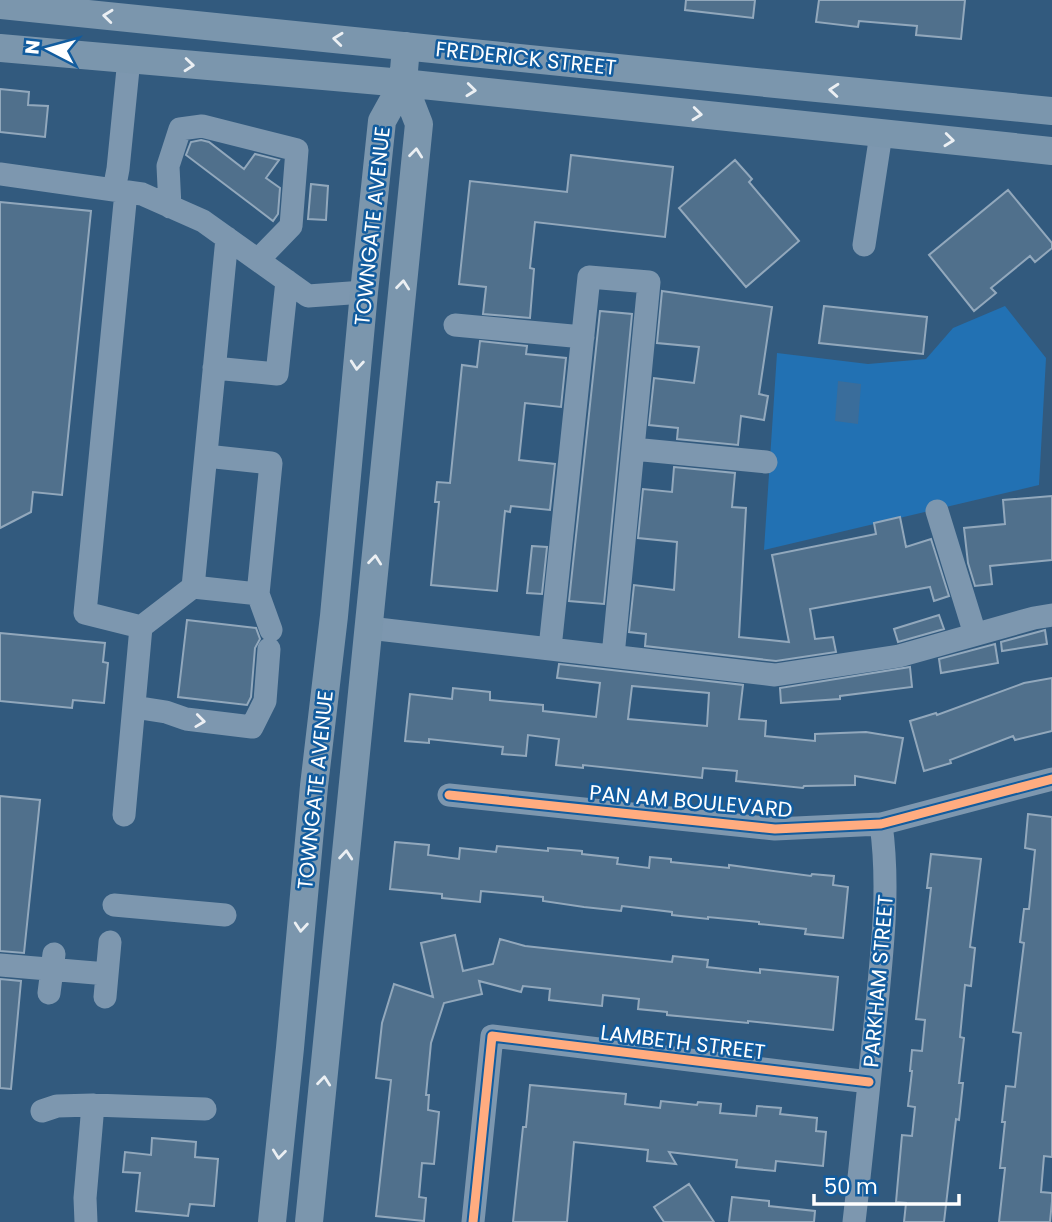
<svg xmlns="http://www.w3.org/2000/svg" width="1052" height="1222" font-family="Poppins,sans-serif">
<style>
.green{fill:#2271b3}
.water{fill:#3a6d9b}
.building{fill:#50708c;stroke:#92a8bc;stroke-width:2;fill-rule:evenodd}
.lines{fill:none;stroke-linecap:round;stroke-linejoin:round}
.minor{stroke:#7d97af;stroke-width:23}
.major{stroke:#7b96ad;stroke-width:28}
.cycleway-casing{stroke:#125c9e;stroke-width:13}
.cycleway{stroke:#ffac80;stroke-width:9}
.oneway{stroke:#ebeff3}
.oneway2{stroke:#eceff3}
.labels{text-anchor:middle;dominant-baseline:central;stroke-width:5;stroke-linejoin:round;paint-order:stroke}
.street-label{font-size:21px;fill:#fff;stroke:#125c9e}
</style>
<rect width="100%" height="100%" fill="#325a7e"/>
<!-- green -->
<path class="green" d="M1005 306 1046 358 1039 485 764 550 777 353 868 364 926 359 953 328Z"/>
<!-- water -->
<path class="water" d="M838 381 861 384 858 424 835 421Z"/>
<!-- building -->
<path class="building" d="M686 0H755L753 18 685 10Z
M819 0H965L961 39 916 35 917 26 859 21 858 27 816 22Z
M0 89 29 92 28 105 48 106 45 137 0 132Z
M201 140 209 142 244 169 255 154 279 160 266 178 280 188 278 214 273 221 186 155 191 142Z
M571 155 673 167 665 237 535 222 530 268 534 269 530 318 483 314 486 287 459 284 470 181 567 192Z
M735 160 752 179 749 182 799 241 746 287 679 208Z
M311 184 328 186 326 220 308 219Z
M1008 190 1052 243V248L1035 262 1030 256 991 288 996 293 974 311 929 255Z
M0 202 91 211 62 495 33 492 31 512 0 528Z
M662 291 772 307 759 394 768 396 764 420 741 416 738 445 677 439 678 428 649 425 654 378 694 383 699 347 657 343Z
M824 306 927 317 923 354 819 343Z
M600 311 632 314 604 604 569 601Z
M480 341 527 346 526 354 566 358 561 407 525 403 519 460 555 464 550 510 511 506 510 512 505 511 497 591 431 585 439 502H435L437 482 450 483 462 365 477 367Z
M674 467 735 473 732 507 746 508 739 637 789 642 772 555 876 534 874 523 900 517 906 547 931 539 949 596 934 601 930 587 810 609 815 639 833 637 836 652 776 661 645 646 646 634 629 632 634 585 674 590 677 542 638 538 643 489 672 492Z
M1052 496V560L990 566 992 584 975 586 968 563 964 528 1005 524 1003 500Z
M532 546 547 547 542 594 527 593Z
M939 615 944 629 898 642 894 629Z
M187 620 256 628 260 639 255 648 251 697 247 705 178 697Z
M1045 630 1047 644 1002 651 1001 642Z
M0 633 105 643 103 662 108 663 104 703 73 700 72 708 0 701Z
M995 644 998 663 941 673 939 659Z
M559 664 743 685 739 719 766 721 765 736 815 741V734L866 732 903 738 895 783 855 776V785L804 786 803 788 736 781 737 771 703 768 702 778 583 765V768L556 765 559 739 528 735 526 756 502 754 503 747 429 739V743L405 741 410 694 452 699 453 688 490 692V700L543 705V711L596 717 600 683 557 678ZM632 686 709 693 707 726 628 719Z
M910 667 912 687 840 696V699L781 703 780 688Z
M1052 678V731L1015 740 1013 736 950 760 951 763 924 771 910 721 936 713 937 715 1024 683Z
M0 796 40 800 24 953 0 951Z
M1028 814 1052 817V1157L1044 1156 1041 1192 1052 1193V1201L1050 1222H999L1005 1168H1000L1005 1122H1002L1006 1086 1015 1087 1021 1033 1013 1032 1024 943 1020 942 1024 909H1029L1035 850 1025 848Z
M395 842 429 845 428 855 459 859 460 848 496 852 497 846 548 851V848L582 851V854L618 858 617 864 649 868 650 857 671 859V862L729 868V865L811 876 812 874 834 876 833 885 848 887 843 938 805 934 806 929 759 924V922L708 917V919L672 915V912L622 906 621 911 584 907 543 901V897L481 891 480 902 442 898V894L390 889Z
M931 854 981 859 970 947 975 948 971 986 965 985 960 1037 964 1038 959 1083H963L959 1120 956 1119 944 1222H904L906 1203 896 1202 902 1135 912 1136 915 1107 908 1106 912 1071H910L912 1050 922 1051 925 1020 916 1019 931 888H927Z
M455 935 463 971 493 964 500 939 525 946 672 962 673 956 708 960 707 967 760 973V969L838 977 833 1030 748 1021V1023L667 1015V1012L638 1009 639 999 603 995 602 1006 549 1000 550 989 523 986 521 992 479 981 482 994 444 1003 431 1043 426 1095H429L428 1110 439 1112 434 1164 422 1163 419 1197 426 1198 424 1221 376 1216 391 1080 376 1078 382 1023 394 984 433 997 421 943Z
M0 979 21 981 11 1089 0 1088Z
M530 1085 626 1094 625 1104 660 1108 661 1101 697 1105 698 1102 721 1104 720 1113 756 1116 757 1106 781 1108 780 1114 817 1118 816 1131 826 1132 823 1166 776 1161 775 1171 736 1167 737 1160 669 1152 676 1164 647 1161 648 1150 574 1142 567 1222H513L523 1127H526Z
M152 1138 196 1142 195 1157 218 1159 214 1206 190 1204 188 1216 136 1211 140 1173 123 1172 125 1152 151 1155Z
M689 1184 714 1222H664L654 1207Z
M732 1197 769 1201V1206L815 1211 814 1222H729Z"/>
<g class="lines">
<!-- minor -->
<path class="minor" d="M0 174 142 194 203 221 308 296 364 292
M114 190 118 169 129 59
M126 192 85 613 141 627 193 587
M170 207 168 166 180 129 202 126 297 150 291 226 258 260
M864 245 881 134
M455 325 583 337
M214 368 277 374 287 281
M633 449 766 462
M206 456 271 463 258 594 193 587C204 471 216 355 227 238
M937 511 975 634
M258 594 271 630
M369 628 775 675 899 656 1034 618 1052 615
M550 648 589 277 649 282 613 656
M134 707 166 712 186 719 252 727 265 701 269 649
M449 795 775 829 881 824 1052 779
M124 815 141 627
M114 905 225 915
M0 965 107 974
M49 993 54 954
M105 997 110 942
M42 1111 57 1106 93 1105 205 1109
M86 1222 85 1198 93 1105
M473 1222 492 1036 869 1082
M854 1222C862 1153 869 1084 876 1015 882 950 890 889 881 824"/>
<!-- major -->
<path class="major" d="M0 5 776 84 1052 111
M0 48 403 83 1052 151
M272 1222 290 1048 314 786 334 616 364 292 382 121 403 83 406 46
M309 1222 419 124 403 83"/>
<defs>
<path id="cycleway" d="M449 795 775 829 881 824 1052 779
M473 1222 492 1036 869 1082"/>
</defs>
<!-- cycleway casing -->
<use href="#cycleway" class="cycleway-casing"/>
<!-- cycleway -->
<use href="#cycleway" class="cycleway"/>
</g>
<!-- one-way arrows -->
<defs><path id="oneway-chevron" d="M-2-3.5L2.5 0L-2 3.5" fill="none" stroke-width="1.6" stroke-linecap="round" stroke-linejoin="round" transform="scale(1.75)"/></defs>
<g class="oneway">
<use href="#oneway-chevron" transform="translate(108 16) rotate(-174)"/>
<use href="#oneway-chevron" transform="translate(338 39) rotate(-174)"/>
<use href="#oneway-chevron" transform="translate(189 65) rotate(5)"/>
<use href="#oneway-chevron" transform="translate(471 90) rotate(6)"/>
<use href="#oneway-chevron" transform="translate(834 90) rotate(-175)"/>
<use href="#oneway-chevron" transform="translate(697 114) rotate(6)"/>
<use href="#oneway-chevron" transform="translate(949 140) rotate(6)"/>
<use href="#oneway-chevron" transform="translate(416 153) rotate(-84)"/>
<use href="#oneway-chevron" transform="translate(403 285) rotate(-84)"/>
<use href="#oneway-chevron" transform="translate(357 365) rotate(95)"/>
<use href="#oneway-chevron" transform="translate(375 560) rotate(-84)"/>
<use href="#oneway-chevron" transform="translate(346 855) rotate(-85)"/>
<use href="#oneway-chevron" transform="translate(301 927) rotate(95)"/>
<use href="#oneway-chevron" transform="translate(324 1081) rotate(-84)"/>
<use href="#oneway-chevron" transform="translate(279 1154) rotate(96)"/>
</g>
<use class="oneway2" href="#oneway-chevron" transform="translate(200 721) rotate(7)"/>
<g class="labels">
<!-- street labels -->
<g class="street-label">
<text transform="translate(526 58) rotate(6)">FREDERICK STREET</text>
<text transform="translate(372 226) rotate(-84)">TOWNGATE AVENUE</text>
<text transform="translate(315 790) rotate(-84)">TOWNGATE AVENUE</text>
<text transform="translate(691 801) rotate(5)">PAN AM BOULEVARD</text>
<text transform="translate(878 981) rotate(-85)">PARKHAM STREET</text>
<text transform="translate(683 1042) rotate(7)">LAMBETH STREET</text>
</g>
</g>
<!-- north arrow -->
<g transform="translate(49 49) rotate(276)" stroke="#125c9e" stroke-width="5" paint-order="stroke">
<path d="M0-5L12 26L0 18L-12 26Z" fill="#ffffff"/>
<text y="-10" font-size="19" font-weight="bold" text-anchor="middle" fill="#ffffff">N</text>
</g>
<!-- scale -->
<path d="M814 1194v10h145v-10" fill="none" stroke="#ffffff" stroke-width="3.5"/>
<text x="824" y="1194" font-size="21" fill="#ffffff" stroke="#125c9e" stroke-width="5" paint-order="stroke">50 m</text>
</svg>
